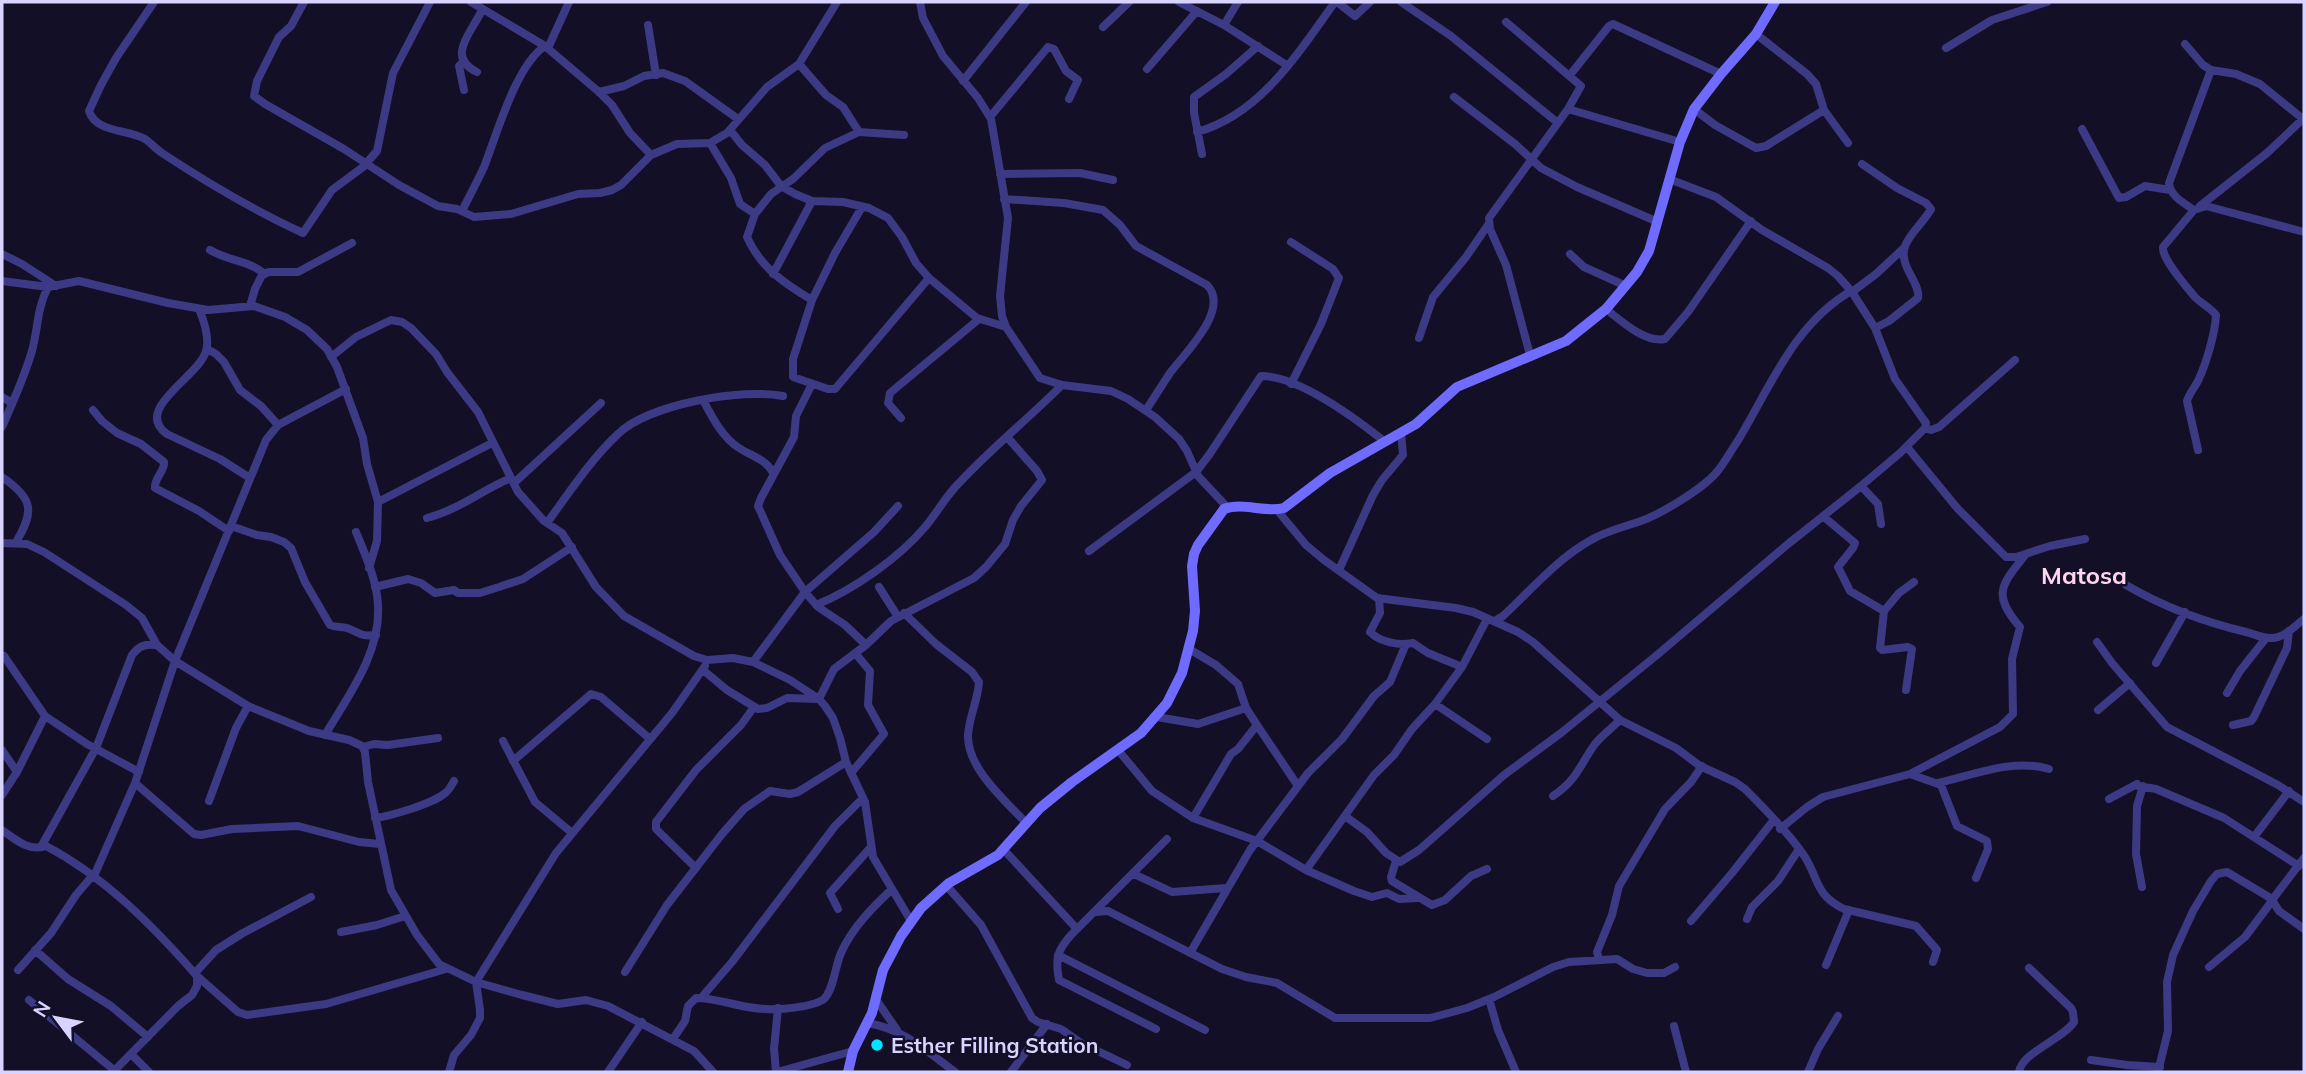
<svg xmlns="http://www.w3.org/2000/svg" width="2306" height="1074" font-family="Mulish,sans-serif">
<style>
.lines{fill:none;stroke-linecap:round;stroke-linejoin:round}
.street{stroke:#3d3a85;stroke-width:8}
.secondary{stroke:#6f6bff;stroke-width:10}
.poi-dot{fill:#00e5ff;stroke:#130f26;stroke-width:2.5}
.labels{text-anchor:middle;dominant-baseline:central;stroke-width:5;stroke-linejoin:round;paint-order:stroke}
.poi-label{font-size:21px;font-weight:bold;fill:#d9d4ff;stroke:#130f26;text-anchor:start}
.quarter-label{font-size:24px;font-weight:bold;fill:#ffd6f0;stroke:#130f26}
</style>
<rect width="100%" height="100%" fill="#130f26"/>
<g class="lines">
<!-- street -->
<path class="street" d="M154 2 116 58 101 85 89 111C96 133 128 129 145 139 151 143 156 149 162 153 206 182 255 211 303 233L332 190 363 167 377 151 393 73 430 2
M304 2 291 26 279 37 257 81 254 96 265 104 344 149 399 185 438 206 457 209 474 217 511 214 578 194 600 193 612 190 621 185 651 155 677 144 710 143 727 133 767 87 799 64 837 2
M471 2 545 46 599 92 612 105 630 133 651 155
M920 2 923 18 943 56 978 98 991 119 1008 218 1000 296 1002 316 1006 327 1040 378 1062 385 1111 391 1128 399 1155 417 1179 439 1187 451 1198 476 1227 507
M1179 2 1224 25 1288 66
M1337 2 1355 16 1370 2
M1401 2 1451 36 1558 123
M1506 22 1581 86 1568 109 1489 218 1490 229 1506 265 1530 355
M648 25 656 75
M1224 25 1238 2
M1103 27 1129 2
M1756 34 1807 74 1816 84 1824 110 1848 143
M2185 44 2203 65 2211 70 2236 74 2260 84 2303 119
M548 48 569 2
M1946 48 1992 20 2047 2
M463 62 459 66 464 90
M799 64 826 95 843 107 859 132 825 148 793 179 771 194 755 214 747 237C760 267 785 284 812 300
M1147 69 1197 11
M477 72C445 57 472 32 482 10
M1570 75 1609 26 1613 24 1721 74
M963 81 1026 2
M599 92 624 86 644 76 663 73 685 81 738 119
M1454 97 1515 144 1541 168 1577 187 1658 222
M1568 109 1680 142
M1694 109 1715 125 1756 148 1766 146 1824 110
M990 117 1048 47 1054 49 1066 71 1078 80 1069 99
M2082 129 2119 198 2126 197 2145 186 2170 190
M730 130 742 145 765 165 781 186 795 194 812 201 843 202 869 208 888 218 902 237 916 263 929 278 977 318 1006 327
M859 132 904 135
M1197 132C1261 114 1298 53 1335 2
M710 143 731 178 740 204 755 214
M1202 154 1194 113V97L1226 74 1258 46
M1862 164 1897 188 1926 203 1931 209C1924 222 1910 233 1905 246 1898 266 1921 283 1918 298L1889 321 1875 328
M1000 174 1080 173 1113 180
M1004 199 1064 203 1103 210 1120 225 1136 246 1207 285C1231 309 1184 354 1170 373 1162 385 1154 398 1146 410
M2200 206 2267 153 2304 118
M862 207 835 253 812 300 793 359V377L828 389H835L929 278
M2194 210C2184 203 2170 196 2169 183L2211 70
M462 211C469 197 477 182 484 167 497 134 516 65 545 46
M210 250C228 261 248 260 265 274
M2 254 22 264 56 286
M1570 254 1584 267 1626 286
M773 274 812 201
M2 281 48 287 79 281 168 303 208 310 254 306 285 317 307 330 327 349 337 367 363 438 367 464 378 502 377 541 369 568
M1852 292 1876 274 1905 247
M250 306 255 289 262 275 269 272H298L352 243
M199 309C204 321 210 338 206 351 199 377 132 409 167 434L220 459 250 478
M1606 309C1621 321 1645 343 1665 339L1688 312 1751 221
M1419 338 1433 297 1466 257 1488 225
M207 349 216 354 224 362 240 390 261 406 278 425
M331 357 356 337 391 320 402 322 411 328 436 354 447 372 478 412 518 492 544 521 562 533 596 587 624 616 694 656 707 660 733 658 753 662 790 680 819 699 825 706 833 718 840 738 846 762 865 802 873 857 911 921
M812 384 796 416 794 437 761 498 758 506 780 555 805 592 818 607 845 625 866 645
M1291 384 1321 324 1339 278 1333 269 1291 242
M2 397 12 403
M703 400C712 417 722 437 739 448 753 457 766 459 774 474
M93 410 102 421 117 433 141 444 164 462C165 471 154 478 155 488L199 511 229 531
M901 418 888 403 890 393 979 319
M2 427C13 402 24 378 32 351 38 329 37 308 48 287
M1925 428 1931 430 1939 427 2015 360
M1907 447 1958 509 2006 557H2016L2050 546 2085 539
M2198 450 2187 401C2189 394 2194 388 2198 381 2206 364 2215 334 2216 315 2210 307 2200 303 2194 296 2185 285 2162 259 2163 247L2194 210 2206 206 2304 232
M2 477C33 498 35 511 16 542
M514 483 601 403
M1861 486 1878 504 1881 524
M378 502 492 443
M1277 510 1306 545 1324 560 1377 598 1456 608 1473 612 1518 632 1533 642 1620 720 1676 748 1700 766 1735 782 1745 789C1763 807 1789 834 1803 854 1819 877 1814 895 1844 909L1916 926 1937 950 1933 962
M1824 517 1855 543 1853 548 1838 567 1850 591 1884 611 1880 648 1882 650 1908 647 1912 649 1906 690
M427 518C458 510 482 490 511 478
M547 523C568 494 592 458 618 434 649 404 742 388 783 396
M231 526 257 535 271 537 284 542 291 548 305 582 330 625C336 628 341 626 347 628 361 633 360 637 376 635
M2 543 27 544 44 552 126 605 142 618 157 645 175 661 248 706 309 731 349 740 362 746 365 752 368 782 391 890 417 935 439 964 476 982 522 995 558 1004 586 1000 608 1006 694 1051 713 1072
M1089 551 1196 472 1209 455 1261 376C1298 376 1355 418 1384 441
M1339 570 1373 495 1382 480 1403 455 1401 432
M2126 585C2162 606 2204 622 2246 632 2254 634 2264 639 2272 638 2284 638 2295 626 2304 619
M375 587 408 579 421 583 435 593 454 590 458 593H480L499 587 523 579 572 547
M879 587 898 617
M1379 598 1380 613 1370 632C1380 642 1399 646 1413 643L1428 653 1462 667
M816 605C853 590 899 558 925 527 938 512 946 495 961 481 993 447 1029 418 1062 385
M1884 611 1899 593 1914 582
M904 613 936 644 972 672 979 682C978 700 969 717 968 735 967 769 1006 801 1027 824
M1495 621 1503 616C1531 590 1557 559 1591 540 1606 531 1624 527 1641 521 1661 514 1702 489 1716 473 1724 464 1730 452 1737 442 1770 388 1793 325 1851 291
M2097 642 2112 663 2167 727 2278 785 2304 802
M1189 649 1216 665 1238 684 1246 708 1257 725 1298 786
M4 656 45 716
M753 662 805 592 874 532 898 506
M2156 663 2185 612
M703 670 727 690 758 709 767 708 787 698 819 699 834 669 866 645 891 621 974 578 986 567 1005 544 1013 520 1021 506 1042 480 1037 471 1008 438
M2227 693 2240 671 2266 638
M1435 704 1487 739
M2098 710 2130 683
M1157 717 1198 724 1246 708
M2233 725 2251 721 2254 717 2287 648 2289 631
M325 735C348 696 381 653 378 605 377 581 365 554 356 532
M503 741 535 802 572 833
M363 747 374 744 388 745 438 738
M2 750 17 772
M1118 750 1152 791 1193 818 1257 841 1306 870 1354 891 1372 897 1387 893 1399 899 1418 898
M513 761 591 694 601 697 649 738
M851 773 884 734 868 705 870 671 855 653
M1910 774 1941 785 1957 826 1987 841 1988 849 1976 878
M135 783 194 834 201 835 232 829 298 826 359 842 380 844
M1938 783C1974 775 2013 758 2049 769
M2 795 17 772 45 716 87 744 139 772
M1553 796C1578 779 1579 766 1595 744 1602 735 1612 728 1620 720
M2109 799 2137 784 2138 786 2156 789 2224 818 2299 866
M209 801 236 728 248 706
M1345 816 1367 832 1386 853 1400 862 1419 850 1504 775 1561 733 1657 655 1788 544 1861 486 1900 453 1925 428 1926 423 1923 419 1895 379 1875 328 1852 292 1838 276 1828 268 1762 230 1716 197 1669 179
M375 818C391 816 431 804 444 794 449 791 451 786 454 781
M1193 818 1231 754 1238 749 1257 725
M1780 829 1807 807 1823 797 1910 774 2000 727 2013 714 2012 659 2020 627C1991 594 2002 584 2026 554
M2 830C16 840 29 852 46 846 105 877 153 926 197 976V986L192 995 178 1006 113 1072
M2254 837 2289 791
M41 847 96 748 132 655C140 645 145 644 157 645
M1004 850 1077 929
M2304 858 2272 900 2279 911 2304 929
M1396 861 1391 877 1392 881 1432 905 1445 900 1471 876 1487 869
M696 868 656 829V822L696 770 741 725 754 707
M1306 870 1374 775 1394 755 1412 729 1435 704 1462 667 1487 619
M1134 874 1172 892 1226 888
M94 876 135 783 175 661 266 440 278 425 346 389
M946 885 981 925 1032 1018 1038 1022 1061 1029 1081 1043 1127 1065
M2142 887 2136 854 2137 806 2143 786
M838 909 830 893 871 847
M1095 912 1108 911 1222 969 1246 977 1277 983 1335 1018H1430L1467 1008 1494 997 1553 967 1569 962 1617 959 1633 969 1647 973H1664L1675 967
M1747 919 1752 907 1778 881 1799 849
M1691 921 1732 873 1773 821
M341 932 377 925 405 916
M35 950 68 979 111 1006 148 1037
M1190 953 1250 850 1308 773 1342 739 1374 696 1390 682 1406 644
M1058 955 1205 1030
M1599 960 1597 952 1612 915 1619 886 1665 809 1691 782 1702 766
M1826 965 1849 910
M2209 967 2245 937 2272 901
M18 970 51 933 76 895 93 875
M625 972 667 905 722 834 744 809 770 791 790 794 798 792 846 762
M195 973 216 950 243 933 311 897
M197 976 238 1012 247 1015 326 1004 446 969
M701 998 732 962 835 826 863 798
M875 998 897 1030
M1489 999 1498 1030 1516 1072
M29 1000 114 1070
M867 1023C902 1028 928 1052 955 1072
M1674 1026 1686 1072
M1156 1029 1059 980C1055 959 1057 950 1072 934L1167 839
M673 1039 685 1021 688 1006 696 998C720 998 742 1009 766 1009 779 1010 814 1007 824 999 834 989 835 966 841 953 852 928 872 908 891 890
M131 1054 149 1072
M2091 1060 2127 1065 2160 1067
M449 1072 454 1055 471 1035 480 1018V1010L476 982 556 853 672 713 705 666
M608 1072 642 1022
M776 1072 774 1049 778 1008
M777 1072 853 1051
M1011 1072 1047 1024
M1808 1072 1818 1049 1838 1016
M2019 1072C2022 1052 2062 1040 2074 1022L2073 1012 2071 1008 2029 968
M2158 1072 2168 1031 2167 982 2173 955 2193 911 2211 881 2217 874 2227 872 2272 899"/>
<!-- secondary -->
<path class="secondary" d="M848 1072 853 1051 872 1013 883 970 901 936 921 908 949 883 998 855 1040 808 1072 782 1141 733 1167 703 1182 673 1193 631 1195 611 1192 566 1194 554 1198 545 1224 509C1243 502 1265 513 1284 508L1330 473 1416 424 1457 387 1566 341 1606 309 1637 272 1649 251 1680 142 1694 109 1721 74 1756 34 1775 2"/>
</g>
<!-- markers -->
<circle class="poi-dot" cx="877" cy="1045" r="7"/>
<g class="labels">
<!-- poi labels -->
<g class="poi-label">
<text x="891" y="1045">Esther Filling Station</text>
</g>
<!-- quarter labels -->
<g class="quarter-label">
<text x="2084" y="575">Matosa</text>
</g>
</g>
<!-- border -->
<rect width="2306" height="1074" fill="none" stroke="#d9d4ff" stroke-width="7"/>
<!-- north arrow -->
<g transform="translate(56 1018) rotate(302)" stroke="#130f26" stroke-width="5" paint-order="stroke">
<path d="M0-5L12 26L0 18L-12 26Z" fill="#d9d4ff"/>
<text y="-10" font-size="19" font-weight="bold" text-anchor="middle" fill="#d9d4ff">N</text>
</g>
</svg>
